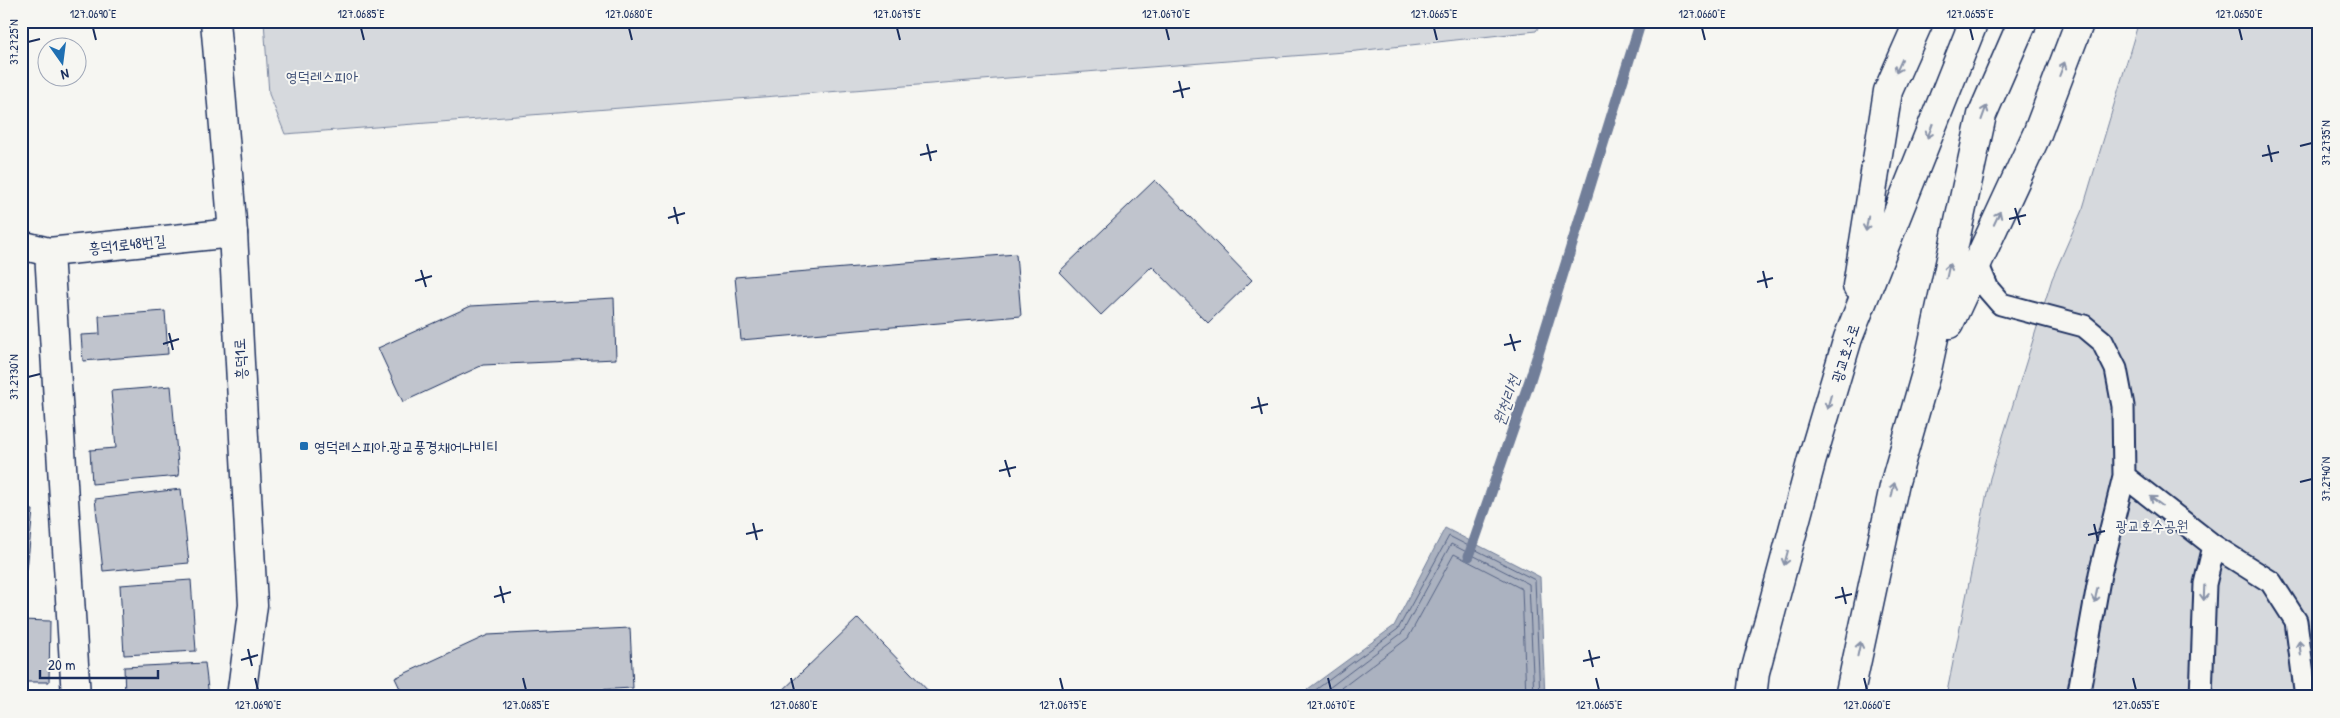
<svg xmlns="http://www.w3.org/2000/svg" width="2340" height="718" font-family="'Patrick Hand','Poor Story',sans-serif">
<style>
.green{fill:#d6d9dd;stroke:#78849e}
.water{fill:#abb2c0;stroke:#717e99}
.lines{fill:none;stroke-linecap:round;stroke-linejoin:round}
.shore{stroke:#556385;stroke-width:1}
.stream{stroke:#717e99;stroke-width:11}
.building{fill:#c0c4cd;stroke:#1b2f5e}
.service-casing{stroke:#1b2f5e;stroke-width:25}
.minor-casing{stroke:#1b2f5e;stroke-width:31}
.tertiary-casing{stroke:#1b2f5e;stroke-width:31}
.secondary-casing{stroke:#1b2f5e;stroke-width:31}
.service{stroke:#f6f6f2;stroke-width:21}
.minor{stroke:#f6f6f2;stroke-width:28}
.tertiary{stroke:#f6f6f2;stroke-width:28}
.secondary{stroke:#f6f6f2;stroke-width:28}
.oneway{stroke:#8892a8}
.ticks{fill:none;stroke:#1b2f5e;stroke-width:2}
.poi-dot{fill:#1f6fb2;stroke:#f6f6f2;stroke-width:2}
.labels{text-anchor:middle;dominant-baseline:central;stroke-width:4;stroke-linejoin:round;paint-order:stroke}
.park-label{font-size:15px;fill:#405177;stroke:#f6f6f2}
.street-label{font-size:15px;fill:#1b2f5e;stroke:#f6f6f2}
.poi-label{font-size:15px;fill:#1b2f5e;stroke:#f6f6f2;text-anchor:start}
.water-label{font-size:16px;font-style:italic;fill:#46567b;stroke:#f6f6f2}
.neatline{fill:none;stroke:#1b2f5e;stroke-width:2}
.ticks-label{font-size:12px;text-anchor:middle;fill:#1b2f5e}
</style>
<rect width="100%" height="100%" fill="#f6f6f2"/>
<filter id="ink" filterUnits="userSpaceOnUse"><feTurbulence type="fractalNoise" baseFrequency=".02" numOctaves="2"/><feDisplacementMap in="SourceGraphic" scale="10" xChannelSelector="R" yChannelSelector="G"/><feConvolveMatrix kernelMatrix="1 2 1 2 8 2 1 2 1" color-interpolation-filters="sRGB"/></filter>
<g filter="url(#ink)">
<!-- green -->
<path class="green" d="M264 21H1543L1536 31 1357 51 285 134 269 94Z
M2139 21H2319V697H1946L1990 478 2052 279 2083 208Z"/>
<!-- water -->
<path class="water" d="M1445 528 1540 577 1545 697H1297L1394 626Z"/>
<g class="lines">
<!-- shore -->
<path class="shore" d="M1306 697 1398 629 1449 536 1535 580 1540 697
M1317 697 1402 633 1451 544 1529 584 1534 697
M1330 697 1408 638 1454 554 1522 589 1526 697"/>
<!-- stream -->
<path class="stream" d="M1469 556 1530 380 1641 21"/>
</g>
<!-- building -->
<path class="building" d="M1155 180 1252 280 1208 323 1152 266 1101 315 1059 272Z
M1016 254 1021 316 741 340 735 277Z
M614 298 616 359 483 365 403 402 378 348 471 306Z
M165 311 168 354 83 361 81 335 100 334 99 316Z
M171 386 179 476 92 484 90 450 116 448 111 391Z
M21 392 25 393 23 460 21 459Z
M181 489 189 563 103 571 95 499Z
M21 509 33 510 27 570 21 569Z
M191 580 196 651 124 655 120 585Z
M858 618 934 697H776Z
M21 620 50 621 49 682H21Z
M630 628 633 688 499 695 495 697H404L395 678 488 635Z
M205 663 209 697H125L124 667Z"/>
<g class="lines">
<defs>
<path id="service" d="M1977 263 1988 289 2001 304 2084 326 2102 341 2116 369 2123 406 2124 476
M2078 697 2100 574 2124 476 2214 546 2271 582 2296 621 2306 697
M2201 697 2205 584 2214 546"/>
<path id="minor" d="M21 245 49 252 233 233
M49 252 76 697"/>
<path id="tertiary" d="M215 21 233 233 253 605 241 697"/>
<path id="secondary" d="M1857 286 1888 91 1919 21
M1949 324 2037 134 2080 21
M1752 697 1755 672 1812 459 1848 338 1974 21
M1849 697 1895 482 1927 370 1982 115 2023 21"/>
</defs>
<!-- service casing -->
<use href="#service" class="service-casing"/>
<!-- minor casing -->
<use href="#minor" class="minor-casing"/>
<!-- tertiary casing -->
<use href="#tertiary" class="tertiary-casing"/>
<!-- secondary casing -->
<use href="#secondary" class="secondary-casing"/>
<!-- service -->
<use href="#service" class="service"/>
<!-- minor -->
<use href="#minor" class="minor"/>
<!-- tertiary -->
<use href="#tertiary" class="tertiary"/>
<!-- secondary -->
<use href="#secondary" class="secondary"/>
</g>
<!-- one-way arrows -->
<defs><path id="oneway-shaft" d="M-6 0H5M1.5-3L5.5 0L1.5 3" fill="none" stroke-width="1.6" stroke-linecap="round" stroke-linejoin="round" transform="scale(1.25)"/></defs>
<g class="oneway">
<use href="#oneway-shaft" transform="translate(1899 66) rotate(114)"/>
<use href="#oneway-shaft" transform="translate(2062 69) rotate(-69)"/>
<use href="#oneway-shaft" transform="translate(1984 113) rotate(-70)"/>
<use href="#oneway-shaft" transform="translate(1930 131) rotate(111)"/>
<use href="#oneway-shaft" transform="translate(1997 218) rotate(-65)"/>
<use href="#oneway-shaft" transform="translate(1867 224) rotate(99)"/>
<use href="#oneway-shaft" transform="translate(1948 271) rotate(-78)"/>
<use href="#oneway-shaft" transform="translate(1829 402) rotate(106)"/>
<use href="#oneway-shaft" transform="translate(1893 490) rotate(-78)"/>
<use href="#oneway-shaft" transform="translate(2156 501) rotate(-143)"/>
<use href="#oneway-shaft" transform="translate(1786 558) rotate(105)"/>
<use href="#oneway-shaft" transform="translate(2204 593) rotate(92)"/>
<use href="#oneway-shaft" transform="translate(2096 595) rotate(101)"/>
<use href="#oneway-shaft" transform="translate(2300 648) rotate(-97)"/>
<use href="#oneway-shaft" transform="translate(1859 649) rotate(-78)"/>
</g>
</g>
<!-- ticks -->
<path class="ticks" d="M93 28 96 40M361 28 364 40M629 28 632 40M897 28 900 40M1166 28 1169 40M1434 28 1437 40M1702 28 1705 40M1970 28 1973 40M2239 28 2242 40M28 42 40 39M1179 81 1183 98M1173 92 1190 88M927 144 931 161M2268 145 2272 162M2300 146 2312 143M920 155 937 151M2262 156 2279 152M674 207 678 224M2015 208 2020 225M668 218 685 213M2009 219 2026 215M421 270 426 287M1763 271 1767 288M415 281 432 276M1757 282 1773 278M169 333 173 350M1510 334 1515 351M163 344 179 339M1504 345 1521 341M28 377 40 374M1258 397 1262 414M1251 408 1268 404M1005 460 1010 477M999 471 1016 467M2300 482 2312 479M753 523 757 540M2094 524 2098 541M746 534 763 530M2088 535 2105 531M500 586 504 603M1842 587 1846 604M494 597 511 592M1835 598 1852 594M248 649 252 666M1589 650 1593 667M241 660 258 655M1583 661 1600 657M255 678 258 690M523 678 526 690M791 678 794 690M1060 678 1063 690M1328 678 1331 690M1596 678 1599 690M1864 678 1867 690M2133 678 2136 690"/>
<!-- markers -->
<rect class="poi-dot" x="299" y="441" width="10" height="10" rx="2.5"/>
<g class="labels">
<!-- park labels -->
<g class="park-label">
<text x="322" y="76">영덕레스피아</text>
<text x="2152" y="525">광교호수공원</text>
</g>
<!-- street labels -->
<g class="street-label">
<text transform="translate(127 244) rotate(-6)">흥덕1로48번길</text>
<text transform="translate(1845 353) rotate(-72)">광교호수로</text>
<text transform="translate(240 359) rotate(-93)">흥덕1로</text>
</g>
<!-- poi labels -->
<g class="poi-label">
<text x="314" y="446">영덕레스피아.광교풍경채어나비티</text>
</g>
<!-- water labels -->
<g class="water-label">
<text transform="translate(1506 400) rotate(-71)">원천리천</text>
</g>
</g>
<!-- margin -->
<rect width="2340" height="718" fill="none" stroke="#f6f6f2" stroke-width="55"/>
<!-- north arrow -->
<g transform="translate(62 62) rotate(166)"><circle r="24" fill="#f6f6f2" stroke="#9ea6b7"/>
<path d="M0-4L9 19L0 12L-9 19Z" fill="#1f6fb2"/>
<text y="-8" font-size="14" font-weight="bold" text-anchor="middle" fill="#1b2f5e">N</text>
</g>
<!-- scale -->
<path d="M40 670v8h118v-8" fill="none" stroke="#1b2f5e" stroke-width="2.5"/>
<text x="48" y="670" font-size="15" fill="#1b2f5e" stroke="#f6f6f2" stroke-width="4" paint-order="stroke">20 m</text>
<rect x="28" y="28" width="2284" height="662" class="neatline"/>
<g class="ticks-label">
<text x="93" y="18">127.0690°E</text>
<text x="361" y="18">127.0685°E</text>
<text x="629" y="18">127.0680°E</text>
<text x="897" y="18">127.0675°E</text>
<text x="1166" y="18">127.0670°E</text>
<text x="1434" y="18">127.0665°E</text>
<text x="1702" y="18">127.0660°E</text>
<text x="1970" y="18">127.0655°E</text>
<text x="2239" y="18">127.0650°E</text>
<text transform="translate(14 42) rotate(-90)" y="4">37.2725°N</text>
<text transform="translate(2326 143) rotate(-90)" y="4">37.2735°N</text>
<text transform="translate(14 377) rotate(-90)" y="4">37.2730°N</text>
<text transform="translate(2326 479) rotate(-90)" y="4">37.2740°N</text>
<text x="258" y="709">127.0690°E</text>
<text x="526" y="709">127.0685°E</text>
<text x="794" y="709">127.0680°E</text>
<text x="1063" y="709">127.0675°E</text>
<text x="1331" y="709">127.0670°E</text>
<text x="1599" y="709">127.0665°E</text>
<text x="1867" y="709">127.0660°E</text>
<text x="2136" y="709">127.0655°E</text>
</g>
</svg>
